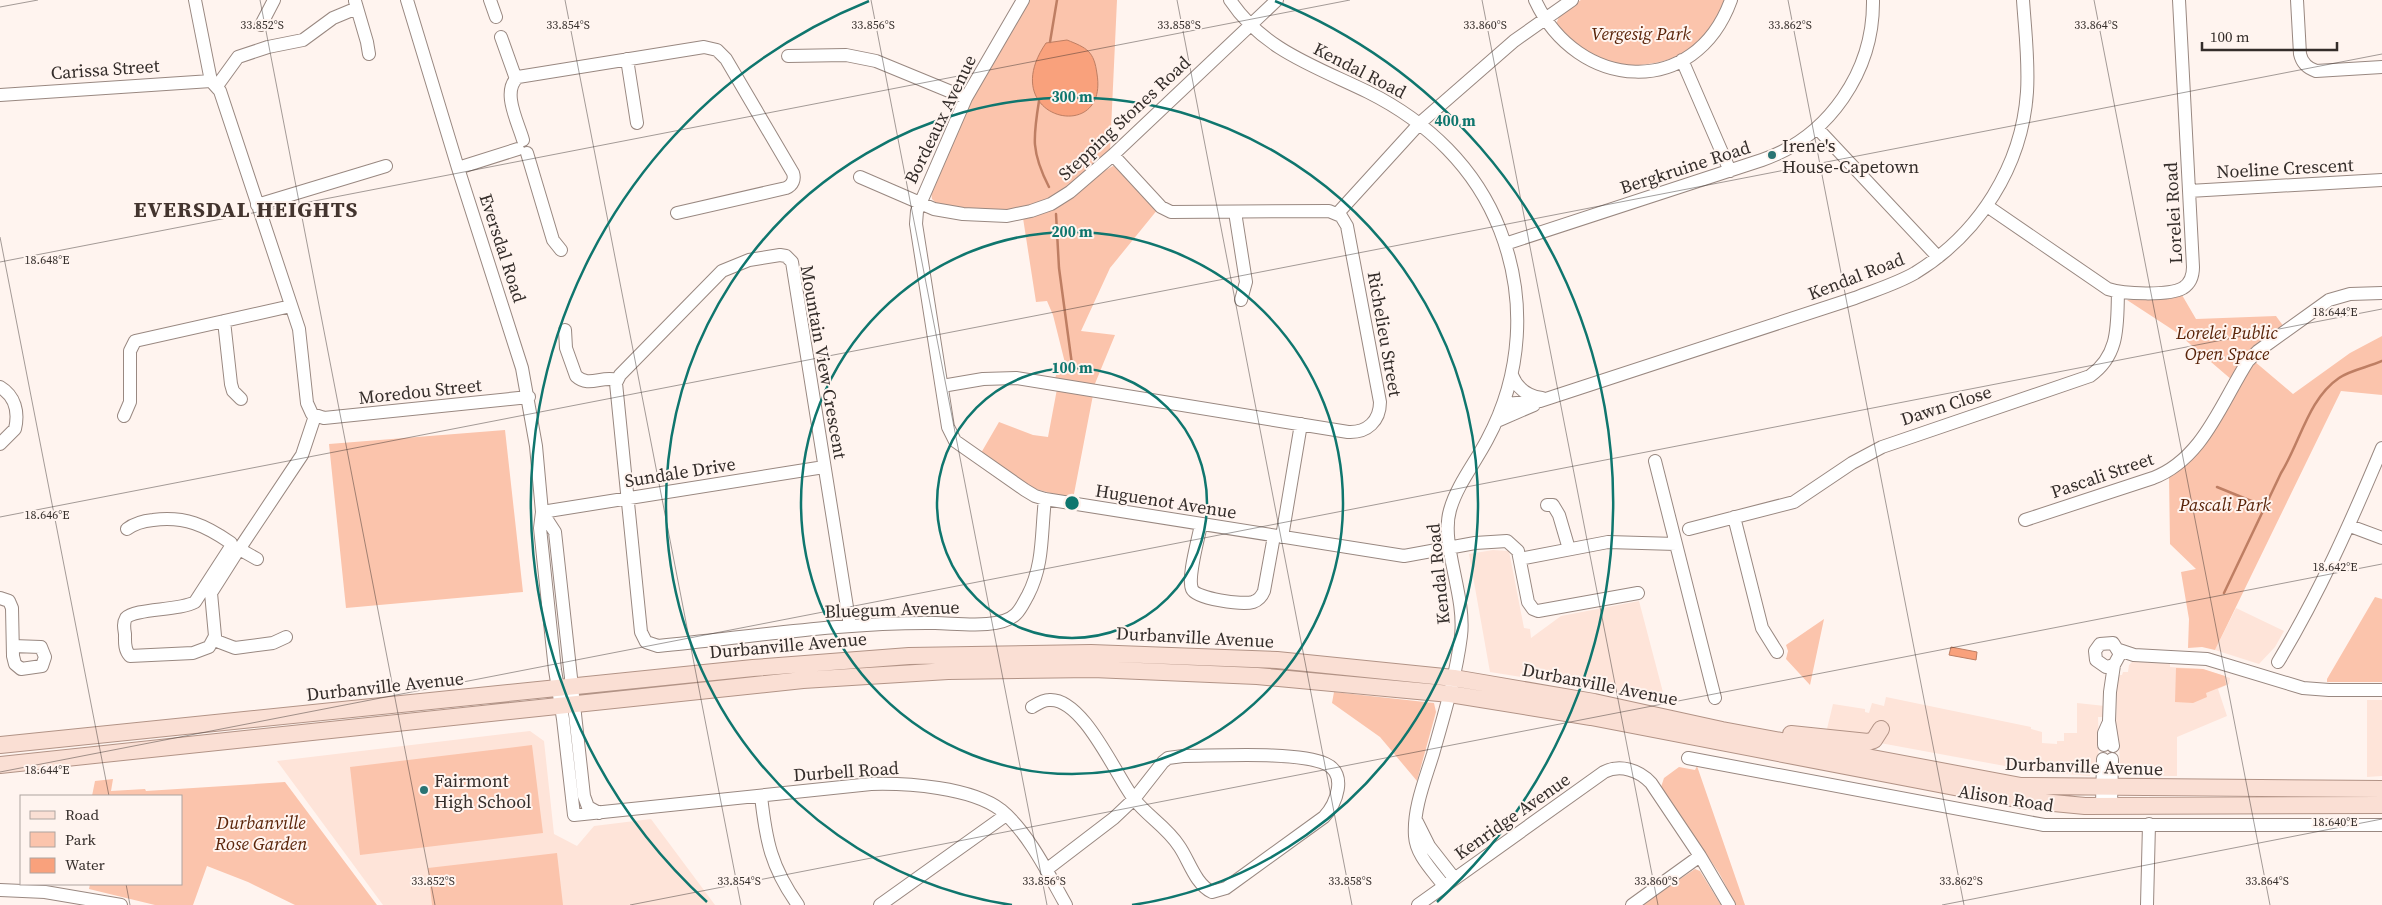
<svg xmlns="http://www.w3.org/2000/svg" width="2382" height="905" font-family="'Source Serif 4',serif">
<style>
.built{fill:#fee4d9}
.green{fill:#fbc4ac}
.water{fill:#f9a17c;stroke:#be7e63}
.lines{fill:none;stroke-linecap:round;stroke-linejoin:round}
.stream{stroke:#be7e63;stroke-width:2.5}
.minor-casing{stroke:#998881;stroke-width:14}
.major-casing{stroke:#b29386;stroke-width:18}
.minor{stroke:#fff;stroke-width:12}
.major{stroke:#fadfd4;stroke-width:16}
.ticks{fill:none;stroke:#342d2a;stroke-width:1;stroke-opacity:0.45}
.ring{fill:none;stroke:#0f766e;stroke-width:2.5}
.poi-dot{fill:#2a7473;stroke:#fff4ef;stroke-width:2}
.labels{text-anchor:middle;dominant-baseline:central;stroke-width:4;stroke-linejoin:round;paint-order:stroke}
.park-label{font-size:18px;font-style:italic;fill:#592308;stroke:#fff4ef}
.street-label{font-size:18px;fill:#342d2a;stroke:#fff4ef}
.poi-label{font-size:18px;fill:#342d2a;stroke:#fff4ef;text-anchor:start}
.district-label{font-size:22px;font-weight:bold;letter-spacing:1px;fill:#43342e;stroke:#fff4ef}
.ticks-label{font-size:12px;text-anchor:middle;fill:#342d2a;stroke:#fff4ef;stroke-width:4;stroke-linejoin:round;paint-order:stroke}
.centre{fill:#0f766e;stroke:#fff4ef;stroke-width:2.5}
.ring-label{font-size:15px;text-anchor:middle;font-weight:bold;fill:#0f766e;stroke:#fff4ef;stroke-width:4;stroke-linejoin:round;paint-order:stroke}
</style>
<rect width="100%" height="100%" fill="#fff4ef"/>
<!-- built -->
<path class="built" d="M1493 550 1509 551 1524 628 1530 629 1531 638 1561 616 1639 601 1665 700 1490 672 1469 554Z
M2236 608 2284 631 2275 647 2259 664 2215 650Z
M2170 660V667L2203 669 2230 678 2229 684 2218 689 2227 716 2177 737V776H2131L2130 774H2124V769H2120L2119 740 2116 731 2117 677 2118 675H2122L2123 672H2128L2129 665 2132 662Z
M1886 697 2031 727V729L2042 732V743L2057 744V741H2064V733H2077V703L2105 706 2104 717H2098L2099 746 2097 767 2093 769V773H2090V776L2032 771 1826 733 1833 704 1865 709V712L1869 713 1872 703 1884 706Z
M2367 700H2382V776L2367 777Z
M530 731 544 741 554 834 577 846 594 826 651 819 715 905H383L277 761Z"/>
<!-- green -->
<path class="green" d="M1028 0H1117L1110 151C1074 186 1032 218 978 211 964 210 951 206 937 204L932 199 931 192 973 95Z
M1581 0H1726C1716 19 1707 36 1689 49 1662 69 1607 72 1580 49 1571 42 1564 32 1556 24L1561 12Z
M1113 166 1116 167 1158 209 1110 268 1081 331 1115 335 1094 386 1055 379 1056 375 1066 367 1053 315 1047 301 1036 302 1023 218Z
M2182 295 2196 319 2276 316 2284 327 2232 380 2176 332 2127 300Z
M2382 336V395L2341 391 2215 650 2202 647 2188 648 2189 619 2181 572 2196 569 2170 544 2169 475 2254 361 2293 394 2350 353Z
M1057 389 1093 395 1073 499 1032 488 981 453 999 422 1033 435 1048 437Z
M505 430 523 592 346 608 329 444Z
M2375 597 2382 599V682H2327V679Z
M1824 619 1810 685 1786 659 1788 651 1786 645Z
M2176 668 2203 669 2225 676 2226 685 2206 693 2207 697 2193 703 2175 702Z
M1334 692 1434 703 1436 712 1417 781 1380 737 1332 703Z
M532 745 543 833 360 855 350 767Z
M1697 766 1745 905H1736L1719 873 1661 787 1664 778 1679 767 1695 770Z
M113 779 111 791 145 789 146 791 285 782 377 905H295L248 882 207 866 193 905H155L89 889 90 884H181V796H92L95 781Z
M557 853 563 905H432L428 868Z
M1695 869 1700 871 1721 905H1641Z"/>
<!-- water -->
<path class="water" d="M1067 40C1087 48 1094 51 1097 74 1109 146 994 119 1046 43Z
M1951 647 1977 652 1976 660 1949 655Z"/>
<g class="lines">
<!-- stream -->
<path class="stream" d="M1050 42 1057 0
M1039 101C1033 138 1031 152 1049 187
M1056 214 1059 268 1073 372
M2217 487 2266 507
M2224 593 2281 473C2300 443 2308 399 2339 378 2350 370 2369 367 2382 361"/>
<defs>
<path id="minor" d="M195 0 211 81
M407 0 458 168 522 368 536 446 542 512 540 528 555 670 563 719 574 815 871 784C907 783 971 787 1001 810 1028 832 1049 875 1066 905
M490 0 496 17
M1023 0 966 98 917 211 916 224 948 427 955 441 1025 490 1035 496 1045 499 1404 556 1475 543 1507 541 1518 551 1528 602 1533 609 1538 611 1638 593
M1230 0C1263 50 1317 67 1368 92 1428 122 1476 168 1500 230 1527 299 1522 375 1487 440 1475 463 1457 485 1450 510 1440 544 1466 595 1461 636 1456 676 1444 715 1433 754 1425 780 1413 809 1415 836 1416 855 1433 871 1444 886
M1535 0C1577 91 1695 100 1731 0
M2297 0 2300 54C2302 63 2307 68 2316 71L2382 67
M355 1 367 42 369 54
M261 25 274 0
M501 37 516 79
M788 56 846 55 876 61 966 98
M627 59 637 123
M1682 60 1730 171
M211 81 220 91 299 329 307 403 312 414 324 418 529 397
M217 86 238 57 268 47 303 40 333 18 357 8
M0 95 211 81
M1817 128 1938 257
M523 140C518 122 501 91 518 77L704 47 717 50 726 59 793 173C795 179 793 185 786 188L677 213
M527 153 553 240 561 250
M458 168 518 149
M860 177 934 209 963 214 1007 216 1031 211 1051 204 1070 192 1113 155 1277 0
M2189 191 2382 180
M257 205 386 166
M1987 206 2108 289C2123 294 2169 296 2183 288 2191 283 2193 276 2193 267L2179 0
M1235 212 1246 282 1241 300
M1338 213 1420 123 1514 41 1572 0
M1505 244 1762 160C1829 137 1874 71 1873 0
M224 321 231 384 233 391 241 399
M565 330 566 348 576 376C589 388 602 375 617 380
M1512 375C1517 388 1527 396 1542 398
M942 386 983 379 1016 378 1348 432C1367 433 1380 421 1380 402L1347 226 1341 216 1329 211 1171 212 1161 207 1113 155
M0 387C15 396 19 412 15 429L0 444
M1504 404 1540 401 1855 298C1875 290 1896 284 1915 273 1979 234 2022 166 2027 92 2029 61 2025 30 2023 0
M124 416 130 402V351L135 341 291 306
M1497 421 1534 405
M1547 505H1553L1559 515 1569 549
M542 512 555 532 584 796 588 807 599 813
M542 512 824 467
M1734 517 1762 628 1777 652
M2025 520 2153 478C2203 459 2221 403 2248 361L2258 351 2329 300 2350 294 2382 293
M1201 524C1199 537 1187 577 1192 589 1196 599 1243 605 1253 602 1259 600 1262 596 1264 591L1274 536
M2350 526 2382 538
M127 529C135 523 143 521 153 520 185 516 205 525 231 543
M1689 529 1794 502 1852 463 1882 447 2090 376C2120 355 2117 324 2118 292
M1282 537 1301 424
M1676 544 1715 698
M242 545 302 455 315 416
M230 548 195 602C179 611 135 608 126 618 123 623 124 628 125 634 125 641 124 650 130 656L193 653 209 647 215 636 211 593 237 552
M241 550 257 559
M1520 559 1608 542 1676 544 1655 461
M0 598 9 601 12 608 13 656 15 664 21 669 42 666 45 657 41 647 13 646
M850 626 792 262 786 256 780 255 749 260 722 271 620 375 616 383 641 632 646 642 658 646C750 637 842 622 935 623 956 623 1000 630 1016 614 1021 609 1024 602 1028 595 1044 564 1041 533 1045 499
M214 640 235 648 273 643 286 637
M2119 650 2134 655 2207 659 2303 688 2329 690H2382
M2278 662C2319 594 2351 522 2382 448
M1032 707C1037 704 1043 700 1049 700 1083 697 1116 776 1134 799 1147 816 1167 827 1179 846 1189 860 1195 884 1212 892L1226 888 1324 817C1336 804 1348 774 1326 764 1298 751 1217 756 1183 756L1168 758 1163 762 1134 799 1114 818 1046 870
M2104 745V733L2108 724
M2113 746 2109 721 2110 692 2114 665 2120 654 2113 643 2100 644 2095 651 2096 660 2106 667 2114 665
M1688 758 2044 825H2382
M761 796C766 841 771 867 798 905
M2102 806 2103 759
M2111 806 2112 759
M1417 822 1429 846 1454 878
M0 890 45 892 121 905
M880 905 1006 815
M1418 905 1604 772C1620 764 1639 770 1651 783L1700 856 1729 905
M1632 905 1700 856
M2147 905 2149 824"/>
<path id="major" d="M1791 734 1868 742 1874 740 1881 729
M0 745 753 668 909 656 1091 653 1277 660 1454 678 1594 702 1722 730 2021 786 2382 789
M0 765 803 680 948 671 1093 669 1257 676 1450 694 1591 717 2022 800 2085 806 2382 805"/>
</defs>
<!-- minor casing -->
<use href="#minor" class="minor-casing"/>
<!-- major casing -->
<use href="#major" class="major-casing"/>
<!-- minor -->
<use href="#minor" class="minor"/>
<!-- major -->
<use href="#major" class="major"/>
</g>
<!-- ticks -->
<path class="ticks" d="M260 0 435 905M565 0 741 905M871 0 1047 905M1177 0 1352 905M1482 0 1658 905M1788 0 1964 905M2094 0 2270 905M0 7 38 0M0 237 109 796M0 262 1350 0M0 517 2382 54M0 772 2382 309M126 884 130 905M630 905 2382 564M1942 905 2382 819"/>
<!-- distance rings -->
<g class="ring">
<circle cx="1072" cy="503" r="135"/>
<circle cx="1072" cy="503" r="271"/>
<path d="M1012 905A406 406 0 1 1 1132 905"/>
<path d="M707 902A541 541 0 0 1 869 1M1275 1A541 541 0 0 1 1437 902"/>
</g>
<!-- markers -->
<g class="poi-dot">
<circle cx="1772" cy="155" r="5"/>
<circle cx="424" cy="790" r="5"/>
</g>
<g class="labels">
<!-- park labels -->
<g class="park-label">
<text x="1641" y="33">Vergesig Park</text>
<text x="2227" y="332">Lorelei Public<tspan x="2227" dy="21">Open Space</tspan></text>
<text x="2225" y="504">Pascali Park</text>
<text x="261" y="822">Durbanville<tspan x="261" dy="21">Rose Garden</tspan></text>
</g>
<!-- street labels -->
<g class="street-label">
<text transform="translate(105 69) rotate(-4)">Carissa Street</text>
<text transform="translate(1360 70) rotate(27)">Kendal Road</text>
<text transform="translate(1124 118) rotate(-43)">Stepping Stones Road</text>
<text transform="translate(940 119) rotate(-64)">Bordeaux Avenue</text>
<text transform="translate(1685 167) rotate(-18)">Bergkruine Road</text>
<text transform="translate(2285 168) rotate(-3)">Noeline Crescent</text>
<text transform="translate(2173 213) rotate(-93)">Lorelei Road</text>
<text transform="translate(503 248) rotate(72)">Eversdal Road</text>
<text transform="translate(1856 276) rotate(-21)">Kendal Road</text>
<text transform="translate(1385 334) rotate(80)">Richelieu Street</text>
<text transform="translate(824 362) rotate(80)">Mountain View Crescent</text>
<text transform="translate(420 391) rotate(-6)">Moredou Street</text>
<text transform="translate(1946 405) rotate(-18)">Dawn Close</text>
<text transform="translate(680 472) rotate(-9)">Sundale Drive</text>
<text transform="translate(2102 475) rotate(-19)">Pascali Street</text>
<text transform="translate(1166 501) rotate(9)">Huguenot Avenue</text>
<text transform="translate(1438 574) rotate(-96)">Kendal Road</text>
<text transform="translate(892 609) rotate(-2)">Bluegum Avenue</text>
<text transform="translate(1195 637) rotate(3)">Durbanville Avenue</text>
<text transform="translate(788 645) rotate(-5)">Durbanville Avenue</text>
<text transform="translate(1600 684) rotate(11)">Durbanville Avenue</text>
<text transform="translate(385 686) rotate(-6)">Durbanville Avenue</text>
<text transform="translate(2084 766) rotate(2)">Durbanville Avenue</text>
<text transform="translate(846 771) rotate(-4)">Durbell Road</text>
<text transform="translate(2006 798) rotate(9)">Alison Road</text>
<text transform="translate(1512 816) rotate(-35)">Kenridge Avenue</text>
</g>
<!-- poi labels -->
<g class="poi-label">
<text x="1782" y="145">Irene's<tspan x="1782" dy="21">House-Capetown</tspan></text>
<text x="434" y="780">Fairmont<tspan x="434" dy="21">High School</tspan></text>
</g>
<!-- district labels -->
<g class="district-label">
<text x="246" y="209">EVERSDAL HEIGHTS</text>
</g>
</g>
<g class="ticks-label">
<text x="262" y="29">33.852°S</text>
<text x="568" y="29">33.854°S</text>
<text x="873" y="29">33.856°S</text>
<text x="1179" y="29">33.858°S</text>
<text x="1485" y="29">33.860°S</text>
<text x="1790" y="29">33.862°S</text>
<text x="2096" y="29">33.864°S</text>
<text x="47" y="264">18.648°E</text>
<text x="2335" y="316">18.644°E</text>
<text x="47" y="519">18.646°E</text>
<text x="2335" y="571">18.642°E</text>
<text x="47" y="774">18.644°E</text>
<text x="2335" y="826">18.640°E</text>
<text x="433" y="885">33.852°S</text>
<text x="739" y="885">33.854°S</text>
<text x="1044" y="885">33.856°S</text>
<text x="1350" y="885">33.858°S</text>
<text x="1656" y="885">33.860°S</text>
<text x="1961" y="885">33.862°S</text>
<text x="2267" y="885">33.864°S</text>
</g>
<circle cx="1072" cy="503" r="8" class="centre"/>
<g class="ring-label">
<text x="1072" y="102">300 m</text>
<text x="1455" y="126">400 m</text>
<text x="1072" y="237">200 m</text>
<text x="1072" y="373">100 m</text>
</g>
<!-- legend -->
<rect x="20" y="795" width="162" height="90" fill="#fff4ef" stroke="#aea4a0"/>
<rect x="30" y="811" width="25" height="8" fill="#fadfd4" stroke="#aea4a0"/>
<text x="65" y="820" font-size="15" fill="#342d2a">Road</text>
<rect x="30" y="832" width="25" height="15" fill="#fbc4ac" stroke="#aea4a0"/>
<text x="65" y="845" font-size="15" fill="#342d2a">Park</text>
<rect x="30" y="858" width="25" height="15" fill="#f9a17c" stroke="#aea4a0"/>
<text x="65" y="870" font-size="15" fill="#342d2a">Water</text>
<!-- scale -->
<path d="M2202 42v8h135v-8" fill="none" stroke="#342d2a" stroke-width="2.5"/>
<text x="2210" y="42" font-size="15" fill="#342d2a" stroke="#fff4ef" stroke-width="4" paint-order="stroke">100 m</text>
</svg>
